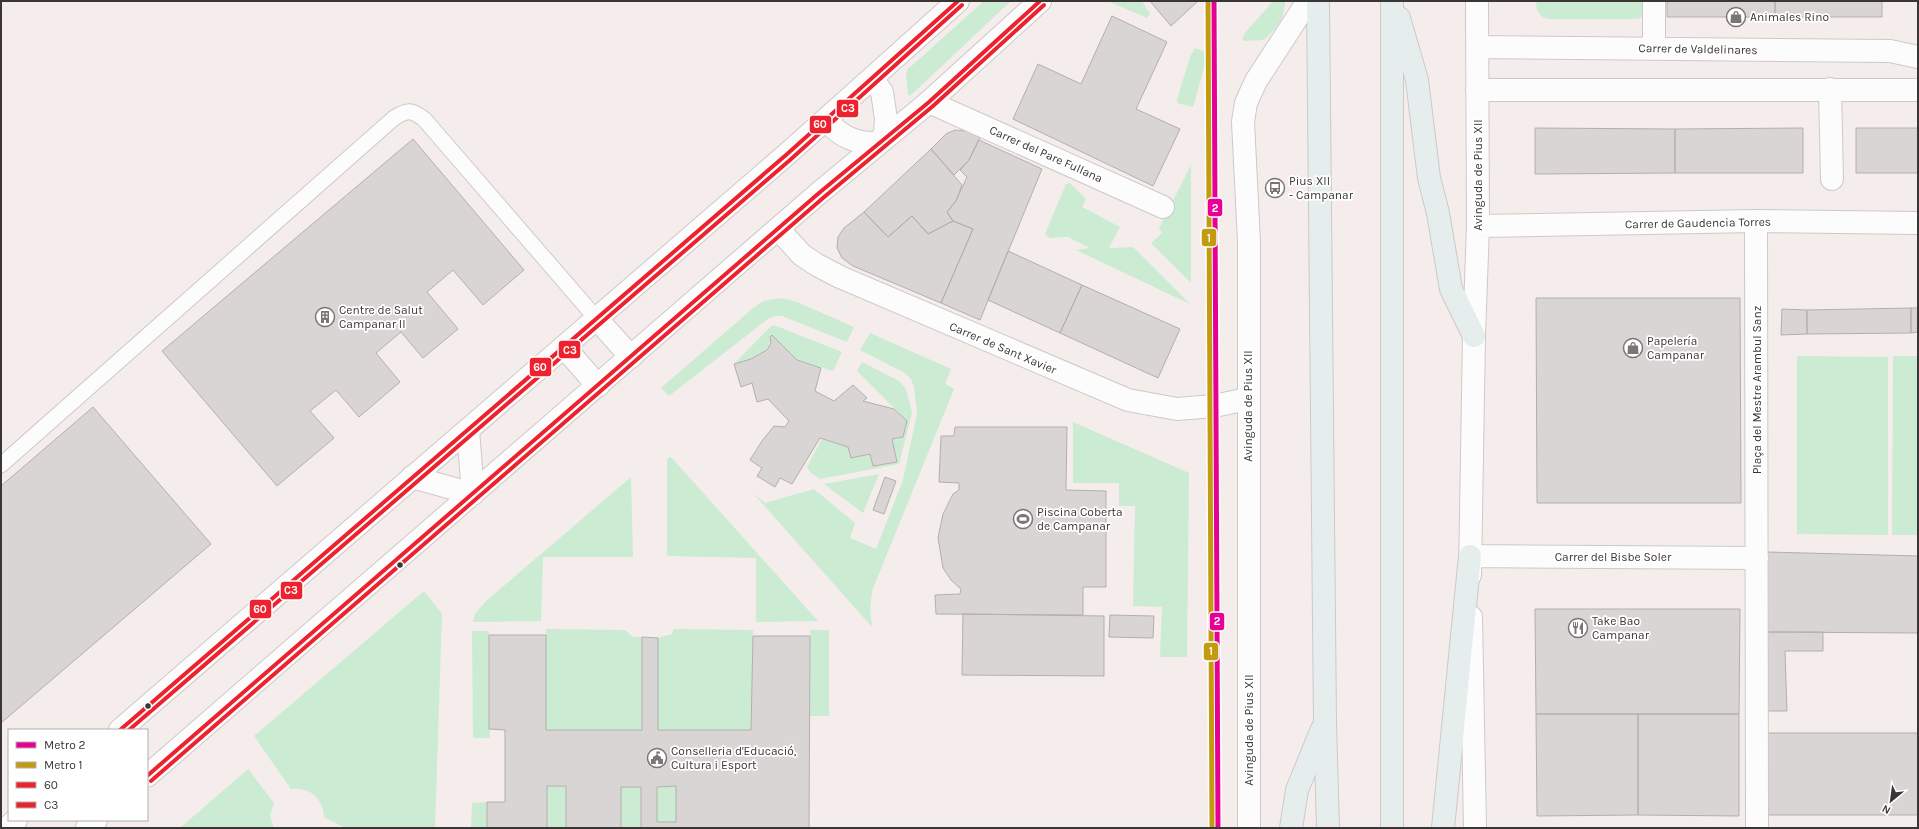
<svg xmlns="http://www.w3.org/2000/svg" width="1919" height="829" font-family="Karla,sans-serif">
<style>
.green{fill:#cbebd3}
.building{fill:#d9d5d4;stroke:#b4afae;fill-rule:evenodd}
.lines{fill:none;stroke-linecap:round;stroke-linejoin:round}
.lane-casing{stroke:#cec9c8;stroke-width:17}
.street-casing{stroke:#cec9c8;stroke-width:24}
.secondary-casing{stroke:#cec9c8;stroke-width:24}
.primary-casing{stroke:#ccc9c8;stroke-width:24}
.lane{stroke:#fdfcfc;stroke-width:15}
.street{stroke:#fdfcfc;stroke-width:22}
.secondary{stroke:#fdfcfc;stroke-width:22}
.primary{stroke:#e6eeed;stroke-width:22}
.bus-1-casing{stroke:#fff;stroke-width:7}
.bus-2-casing{stroke:#fff;stroke-width:7}
.bus-1{stroke:#ed222e;stroke-width:4}
.bus-2{stroke:#ed222e;stroke-width:4}
.metro-1-casing{stroke:#fff;stroke-width:8}
.metro-2-casing{stroke:#fff;stroke-width:8}
.metro-1{stroke:#e70095;stroke-width:5}
.metro-2{stroke:#c29b10;stroke-width:5}
.bus-dot{fill:#3a3635;stroke:#fff;stroke-width:1.5}
.labels{text-anchor:middle;dominant-baseline:central;stroke-width:3.5;stroke-linejoin:round;paint-order:stroke}
.poi-label{font-size:12px;fill:#3a3635;stroke:#fff;text-anchor:start}
.street-label{font-size:12px;fill:#3a3635;stroke:#fff}
.line-badge{stroke:#fff;stroke-width:1.5}
.badge-label{font-size:11px;text-anchor:middle;font-weight:bold;fill:#fff}
</style>
<rect width="100%" height="100%" fill="#f4edec"/>
<!-- green -->
<path class="green" d="M984 1H1011L910 96 908 94 906 74 908 69Z
M1107 1H1142L1150 14 1147 18Z
M1273 1H1285C1284 22 1278 26 1264 40L1244 41 1242 39 1245 33Z
M1536 1H1647C1646 10 1647 17 1637 19H1547C1539 16 1536 10 1536 1Z
M1195 48 1208 53 1194 104 1193 107 1177 103 1178 96 1190 57Z
M1191 165V283L1151 243 1162 233 1159 228Z
M1070 183 1086 199 1082 207 1120 227 1109 248 1133 247 1190 304 1076 250 1090 248 1068 237 1050 238 1045 234 1066 184Z
M782 298 797 302 854 327 847 342 782 316H775L768 319 669 396 661 388 752 309 763 301Z
M774 325 842 352 833 371 797 360 772 335 770 337C772 355 748 360 734 364L769 328Z
M870 333 951 369 945 384 954 389 872 591 870 610 872 627 753 493 765 503 814 489 855 523 850 538 876 549 903 480 917 413 914 387 911 379 905 373 860 350Z
M1797 356 1888 357V535L1797 534Z
M1893 356H1918V535H1892Z
M862 362 899 381 906 389 912 413 899 464 820 479 810 472 807 467 822 439 848 447 851 458 870 454 873 466 897 462 892 439 903 437 907 421 857 371Z
M1073 422 1189 473 1187 657H1160L1162 607 1133 606 1135 506H1119V483H1073Z
M670 457 672 458 818 621 756 622V558L667 556V459Z
M879 474 863 513 824 484Z
M631 477 633 557H543L541 621 473 622 475 614 485 602Z
M424 591 442 614 435 828H345L324 817C323 798 310 787 291 789L254 736Z
M546 629 625 630 633 637H642V730H546Z
M674 629 753 630 751 730H658V638L672 634Z
M810 630H829V716H810Z
M472 631H489L490 738H473Z
M248 769 274 803 270 815 274 828H180Z
M547 786H566V828H547Z
M676 786V822H657V787Z
M621 787H641V828H621Z
M487 802V828H471L472 803Z"/>
<!-- building -->
<path class="building" d="M1150 1H1198L1171 26Z
M1667 1H1775V17H1667Z
M1775 1H1882V17H1775Z
M1112 16 1167 42 1136 109 1180 129 1153 186 1013 119 1038 64 1081 84Z
M1535 128 1675 129V173L1535 174Z
M1803 128V173H1675V129Z
M1856 128H1918V173H1856Z
M955 130 968 131 980 137 969 160 954 175 931 149 946 134Z
M413 139 524 270 483 305 453 270 427 292 458 329 423 358 401 332 376 353 400 382 359 417 336 390 310 411 334 438 277 486 162 351Z
M979 140 1042 169 980 320 941 303 973 229 953 221 947 212 956 201 967 177 960 170 969 160Z
M931 149 962 185 956 201 947 212 953 221 928 234 912 216 888 237 864 212Z
M864 212 888 237 912 216 928 234 953 221 973 229 941 303 853 266 842 258 837 248 838 237 844 228Z
M1008 251 1082 285 1060 333 988 300Z
M1082 285 1180 329 1158 378 1060 333Z
M1536 298H1740L1741 503H1537Z
M1911 308V333L1807 334V310Z
M1911 308H1918V332L1911 333Z
M1782 309 1807 310V334L1781 335Z
M772 335 797 360 821 368 815 391 834 401 853 385 867 398 863 401 894 409 907 421 903 437 892 439 897 462 873 466 870 454 851 458 848 447 820 438 792 484 780 478 775 487 757 476 762 468 750 460 762 441 774 426 785 427 789 421 768 399 757 402 752 383 741 387 734 364 751 359 767 350 771 343 770 337Z
M93 407 211 544 1 723V486Z
M955 427H1067L1066 490 1106 491V587H1083V615L936 614 935 595 960 594 961 589 951 580 943 568 938 538 943 514 953 494 959 490V483L939 482 941 436H954Z
M885 477 896 481 884 514 873 510Z
M1767 552 1918 556V633L1767 632Z
M1535 609H1740L1739 714H1536Z
M963 614 1104 616V676L962 675Z
M1110 615 1154 616 1153 638 1109 637Z
M1767 632H1823V651H1785L1787 711H1766Z
M489 635H546V730H642V637L658 638V730H751L753 636H810L809 828H641V787H621V828H566V786H547V828H487V802H505V730L489 729ZM676 786V822H657V787Z
M1536 714H1638V815L1537 816Z
M1638 714H1739V816L1638 815Z
M1766 733H1918V815H1766Z"/>
<g class="lines">
<defs>
<path id="lane" d="M1 465 394 118C408 109 412 110 424 119L596 318"/>
<path id="street" d="M1654 1V48
M1478 47 1890 51 1918 57
M1830 89 1832 179
M1477 90H1918
M929 102 1163 207
M1756 221 1757 828
M1478 226 1756 221 1918 223
M778 229 802 255 817 265 840 277 1128 400 1177 409 1214 406 1247 399
M1470 556 1757 558
M1470 575 1474 336 1478 226 1477 1
M1471 617 1475 828
M1249 828V242L1243 122 1246 103 1256 81 1308 1"/>
<path id="secondary" d="M826 120C839 136 859 146 880 142L885 133 886 119 882 92 872 79
M596 318 631 357
M564 347 598 386
M412 477 473 494 468 430
M120 730 786 155 958 1
M147 776 819 193 929 102 1040 1
M7 828 16 820
M87 828 96 820"/>
<path id="primary" d="M1318 1 1325 723 1328 828
M1399 18 1417 80 1429 178 1438 213 1451 289 1474 336
M1291 828 1297 790 1322 729
M1392 828V1
M1443 828 1470 556"/>
</defs>
<!-- lane casing -->
<use href="#lane" class="lane-casing"/>
<!-- street casing -->
<use href="#street" class="street-casing"/>
<!-- secondary casing -->
<use href="#secondary" class="secondary-casing"/>
<!-- primary casing -->
<use href="#primary" class="primary-casing"/>
<!-- lane -->
<use href="#lane" class="lane"/>
<!-- street -->
<use href="#street" class="street"/>
<!-- secondary -->
<use href="#secondary" class="secondary"/>
<!-- primary -->
<use href="#primary" class="primary"/>
<defs>
<path id="bus-1" d="M120 730 786 155 958 1
M147 776 819 193 929 102 1040 1"/>
<path id="bus-2" d="M129 730 790 160 962 5
M151 781 823 198 933 106 1044 5"/>
</defs>
<!-- bus-1 casing -->
<use href="#bus-1" class="bus-1-casing"/>
<!-- bus-2 casing -->
<use href="#bus-2" class="bus-2-casing"/>
<!-- bus-1 -->
<use href="#bus-1" class="bus-1"/>
<!-- bus-2 -->
<use href="#bus-2" class="bus-2"/>
<defs>
<path id="metro-1" d="M1214 1 1218 828"/>
<path id="metro-2" d="M1208 1 1212 828"/>
</defs>
<!-- metro-1 casing -->
<use href="#metro-1" class="metro-1-casing"/>
<!-- metro-2 casing -->
<use href="#metro-2" class="metro-2-casing"/>
<!-- metro-1 -->
<use href="#metro-1" class="metro-1"/>
<!-- metro-2 -->
<use href="#metro-2" class="metro-2"/>
</g>
<!-- icons -->
<defs>
<symbol id="shop-ring" viewBox="-11 -11 22 22"><circle r="9.5" fill="#fff" stroke="#7b7675" stroke-width="1.5"/><path d="M-5-2.5h2.3a2.7 3.5 0 0 1 5.4 0H5L5.5 6h-11ZM-1.5-2.5h3a1.5 2.3 0 0 0-3 0Z" fill="#7b7675"/></symbol>
<symbol id="bus-ring" viewBox="-11 -11 22 22"><circle r="9.5" fill="#fff" stroke="#7b7675" stroke-width="1.5"/><path d="M-5-6H5V4H4V6H2V4H-2V6H-4V4H-5ZM-3.5-4V0h7V-4ZM-3.5 1.2v1.5H-2V1.2ZM2 1.2v1.5H3.5V1.2Z" fill="#7b7675"/></symbol>
<symbol id="building-ring" viewBox="-11 -11 22 22"><circle r="9.5" fill="#fff" stroke="#7b7675" stroke-width="1.5"/><path d="M-4-6H4V6H1V3H-1V6H-4ZM-2.5-4.3h1.7v1.8h-1.7ZM.8-4.3h1.7v1.8H.8ZM-2.5-1h1.7V.8h-1.7ZM.8-1h1.7V.8H.8Z" fill="#7b7675"/></symbol>
<symbol id="stadium-ring" viewBox="-11 -11 22 22"><circle r="9.5" fill="#fff" stroke="#7b7675" stroke-width="1.5"/><path d="M0-5a6.5 5 0 1 0 0 10a6.5 5 0 1 0 0-10ZM-3.5-1.8h7v3.6h-7Z" fill="#7b7675"/></symbol>
<symbol id="restaurant-ring" viewBox="-11 -11 22 22"><circle r="9.5" fill="#fff" stroke="#7b7675" stroke-width="1.5"/><path d="M-5-6h1v4h1v-4h1v4h1v-4h1v5L-1.5 .5V6h-2V.5L-5-1ZM5-6V6H3V1.5H1.5Q1.5-4 5-6Z" fill="#7b7675"/></symbol>
<symbol id="civic-ring" viewBox="-11 -11 22 22"><circle r="9.5" fill="#fff" stroke="#7b7675" stroke-width="1.5"/><path d="M-.6-6.5H3V-4.5H.6V-3L4-1V1h2V6H-6V1h2V-1L-.6-3ZM-1.2 2.5V6h2.4V2.5Z" fill="#7b7675"/></symbol>
</defs>
<g fill-rule="evenodd">
<use href="#shop-ring" x="1725" y="6" width="22" height="22"/>
<use href="#bus-ring" x="1264" y="177" width="22" height="22"/>
<use href="#building-ring" x="314" y="306" width="22" height="22"/>
<use href="#shop-ring" x="1622" y="337" width="22" height="22"/>
<use href="#stadium-ring" x="1012" y="508" width="22" height="22"/>
<use href="#restaurant-ring" x="1567" y="617" width="22" height="22"/>
<use href="#civic-ring" x="646" y="747" width="22" height="22"/>
</g>
<!-- markers -->
<g class="bus-dot">
<circle cx="400" cy="565" r="3.5"/>
<circle cx="148" cy="706" r="3.5"/>
</g>
<g class="labels">
<!-- poi labels -->
<g class="poi-label">
<text x="1750" y="17">Animales Rino</text>
<text x="1289" y="181">Pius XII<tspan x="1289" dy="14">- Campanar</tspan></text>
<text x="339" y="310">Centre de Salut<tspan x="339" dy="14">Campanar II</tspan></text>
<text x="1647" y="341">Papelería<tspan x="1647" dy="14">Campanar</tspan></text>
<text x="1037" y="512">Piscina Coberta<tspan x="1037" dy="14">de Campanar</tspan></text>
<text x="1592" y="621">Take Bao<tspan x="1592" dy="14">Campanar</tspan></text>
<text x="671" y="751">Conselleria d'Educació,<tspan x="671" dy="14">Cultura i Esport</tspan></text>
</g>
<!-- street labels -->
<g class="street-label">
<text transform="translate(1698 49) rotate(1)">Carrer de Valdelinares</text>
<text transform="translate(1046 154) rotate(24)">Carrer del Pare Fullana</text>
<text transform="translate(1478 175) rotate(-90)">Avinguda de Pius XII</text>
<text transform="translate(1698 223) rotate(-1)">Carrer de Gaudencia Torres</text>
<text transform="translate(1003 348) rotate(23)">Carrer de Sant Xavier</text>
<text transform="translate(1757 390) rotate(-90)">Plaça del Mestre Arambul Sanz</text>
<text transform="translate(1248 406) rotate(-90)">Avinguda de Pius XII</text>
<text x="1613" y="557">Carrer del Bisbe Soler</text>
<text transform="translate(1249 730) rotate(-90)">Avinguda de Pius XII</text>
</g>
</g>
<g class="line-badge">
<rect x="836" y="99" width="23" height="19" rx="4" fill="#ed222e"/>
<rect x="809" y="115" width="23" height="19" rx="4" fill="#ed222e"/>
<rect x="1207" y="198" width="16" height="19" rx="4" fill="#e70095"/>
<rect x="1201" y="228" width="16" height="19" rx="4" fill="#c29b10"/>
<rect x="558" y="340" width="23" height="19" rx="4" fill="#ed222e"/>
<rect x="529" y="357" width="23" height="20" rx="4" fill="#ed222e"/>
<rect x="280" y="581" width="23" height="19" rx="4" fill="#ed222e"/>
<rect x="249" y="599" width="23" height="20" rx="4" fill="#ed222e"/>
<rect x="1209" y="612" width="16" height="19" rx="4" fill="#e70095"/>
<rect x="1203" y="642" width="16" height="19" rx="4" fill="#c29b10"/>
</g>
<g class="badge-label">
<text x="848" y="112">C3</text>
<text x="820" y="128">60</text>
<text x="1215" y="212">2</text>
<text x="1209" y="242">1</text>
<text x="570" y="354">C3</text>
<text x="540" y="371">60</text>
<text x="291" y="594">C3</text>
<text x="260" y="613">60</text>
<text x="1217" y="625">2</text>
<text x="1211" y="655">1</text>
</g>
<!-- border -->
<rect width="1919" height="829" fill="none" stroke="#3a3635" stroke-width="4"/>
<!-- legend -->
<rect x="8" y="729" width="140" height="92" fill="#ffffff" stroke="#b0afae"/>
<rect x="16" y="742" width="20" height="6" fill="#e70095" stroke="#b0afae"/>
<text x="44" y="749" font-size="12" fill="#3a3635">Metro 2</text>
<rect x="16" y="762" width="20" height="6" fill="#c29b10" stroke="#b0afae"/>
<text x="44" y="769" font-size="12" fill="#3a3635">Metro 1</text>
<rect x="16" y="782" width="20" height="6" fill="#ed222e" stroke="#b0afae"/>
<text x="44" y="789" font-size="12" fill="#3a3635">60</text>
<rect x="16" y="802" width="20" height="6" fill="#ed222e" stroke="#b0afae"/>
<text x="44" y="809" font-size="12" fill="#3a3635">C3</text>
<!-- north arrow -->
<g transform="translate(1891 801) rotate(209)" stroke="#ffffff" stroke-width="3" paint-order="stroke">
<path d="M0-3L7 15L0 10L-7 15Z" fill="#3a3635"/>
<text y="-6" font-size="11" font-weight="bold" text-anchor="middle" fill="#3a3635">N</text>
</g>
</svg>
